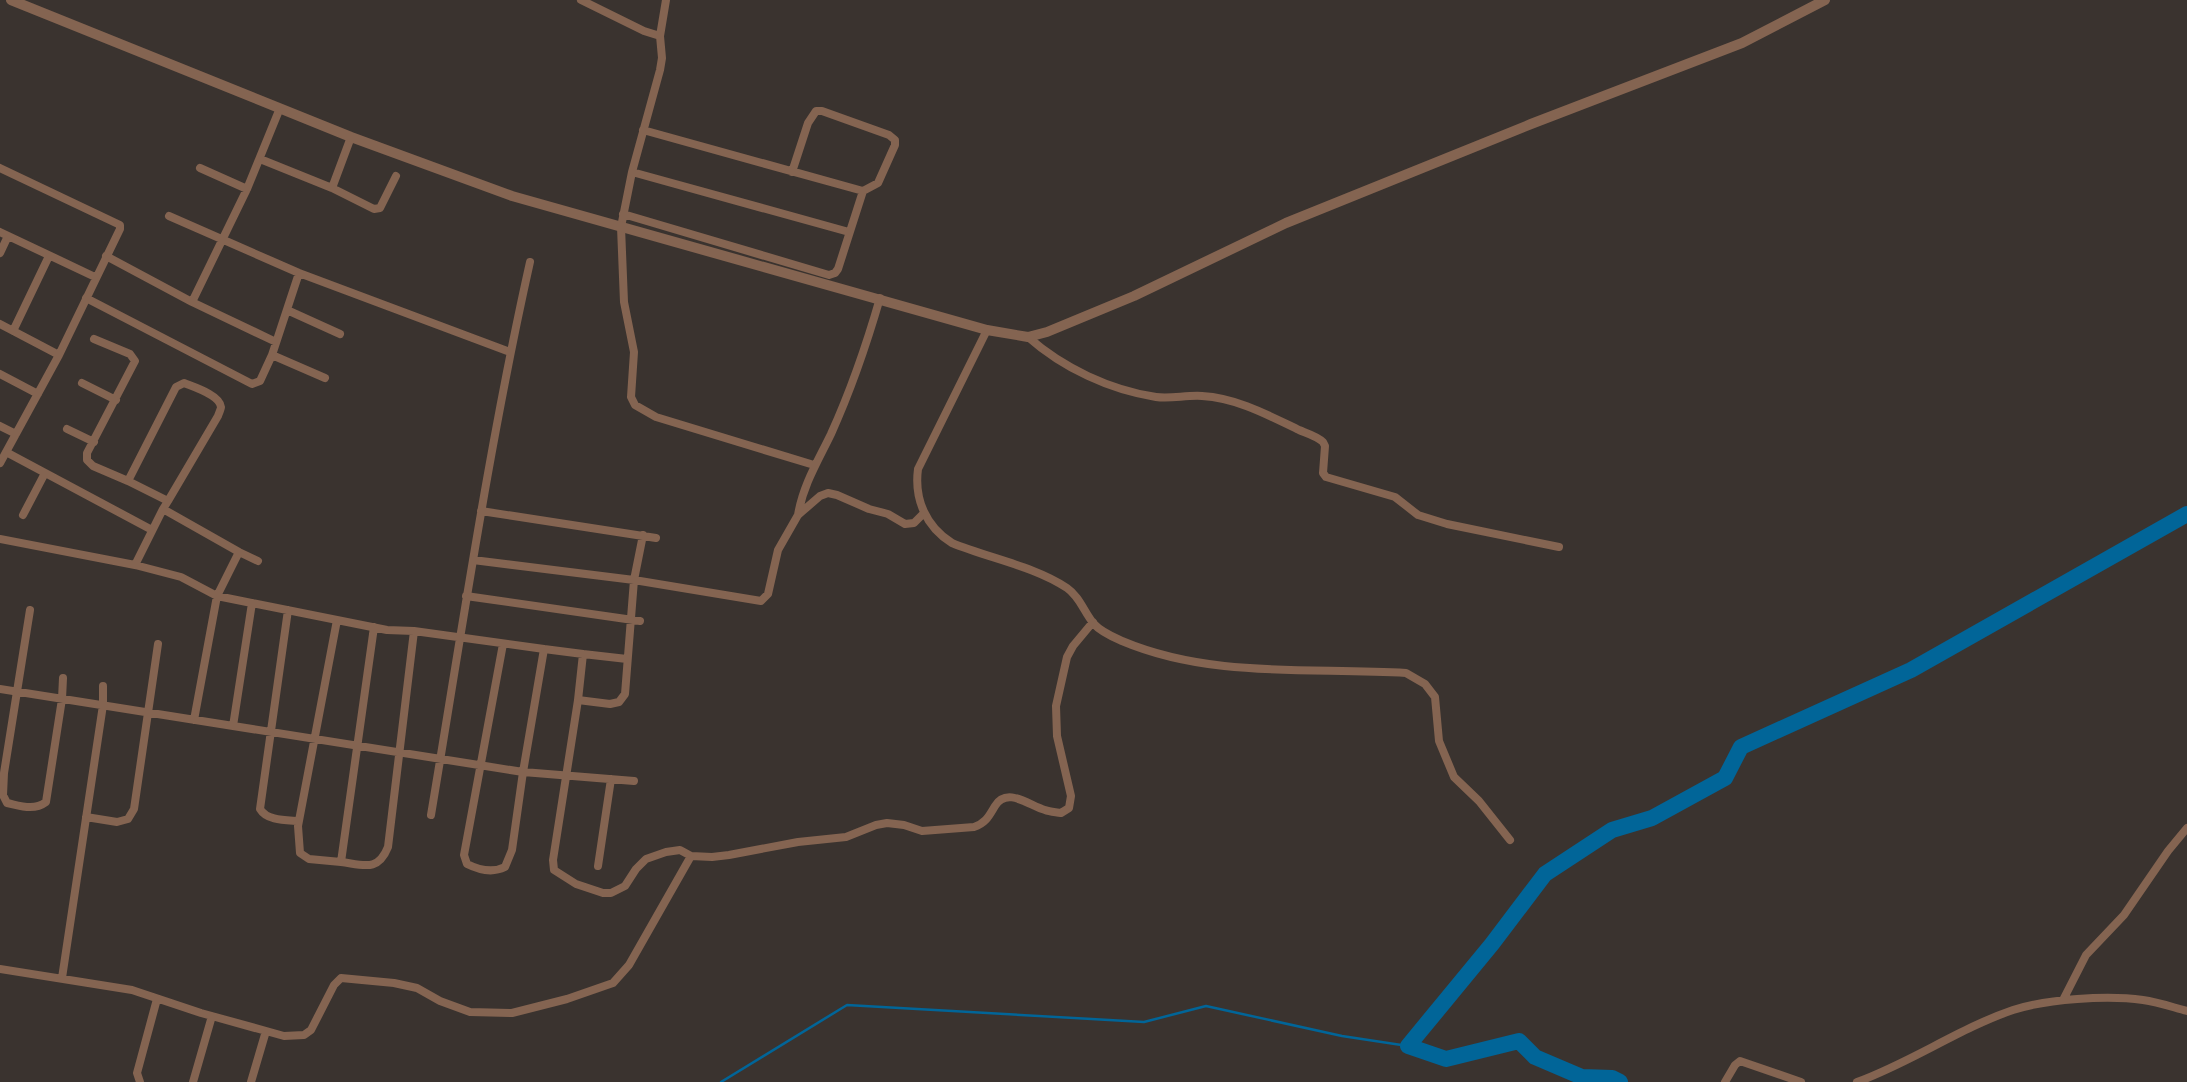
<svg xmlns="http://www.w3.org/2000/svg" width="2187" height="1082" font-family="'Fira Sans Condensed',sans-serif">
<style>
.lines{fill:none;stroke-linecap:round;stroke-linejoin:round}
.stream{stroke:#016598;stroke-width:2.5}
.river{stroke:#016598;stroke-width:16}
.minor{stroke:#846451;stroke-width:8}
.tertiary{stroke:#846451;stroke-width:10}
</style>
<rect width="100%" height="100%" fill="#3a332f"/>
<g class="lines">
<!-- stream -->
<path class="stream" d="M721 1082 847 1005 1144 1022 1206 1006 1342 1036 1408 1046"/>
<!-- river -->
<path class="river" d="M1620 1082 1612 1078 1582 1077 1535 1057 1519 1041 1446 1059 1408 1046 1492 944 1545 874 1612 830 1652 818 1725 778 1741 747 1911 670 2187 514"/>
<!-- minor -->
<path class="minor" d="M581 0 644 31 660 36
M666 0 660 36 662 58 660 70 632 172 621 227 624 302 634 352 631 397 635 405 656 417 814 465
M643 130 863 191 878 183 895 145V140L889 135 822 111H816L808 123 792 172
M260 159 332 188 374 209 380 208 396 176
M0 168 120 225V229L59 355 0 463
M200 168 247 189
M632 172 849 232
M332 188 351 137
M623 214 829 275 835 273 838 269 863 191
M169 216 299 273 510 352
M0 232 95 277
M0 253 8 236
M106 256 192 302 276 342
M86 298 252 384 260 381 272 355 299 273
M192 302 247 189 280 108
M287 310 340 334
M0 324 59 355
M987 330 918 469C914 499 926 527 952 543 988 558 1034 566 1067 588 1080 597 1084 612 1094 624 1101 632 1113 637 1122 641 1212 679 1311 667 1406 673L1425 684 1435 697 1439 741 1454 777 1479 801 1510 840
M13 331 49 256
M1028 337C1063 368 1110 390 1156 397 1171 399 1186 395 1202 396 1237 398 1268 415 1299 430 1306 433 1317 436 1323 442L1325 446 1323 473 1326 477 1395 497 1418 515 1447 524 1559 547
M94 339 130 354 135 361 87 453V460L93 466 128 481
M272 355 325 378
M0 374 38 394
M82 383 116 400
M0 426 16 434
M67 429 94 442
M6 452 152 530
M163 509 168 501 218 416C219 413 221 409 221 407 220 395 194 387 184 383L176 387 128 481 168 501
M481 511 656 538
M23 515 45 473
M798 515C803 485 818 461 831 434 850 392 867 343 880 298
M0 539 135 565 181 577 217 596 387 630 414 631 544 649 523 772 0 689
M239 552 258 561
M473 560 634 580 761 601 768 594 778 550 798 515 820 496 828 493 837 495 869 509 888 514 905 524 914 523 923 514
M135 565 163 509 239 552 217 596 194 720
M466 596 640 621
M30 610 4 773 3 795 7 803C21 806 34 811 46 802L62 699 63 678
M288 610 260 809C267 821 286 820 299 821
M337 620 298 826 300 853 309 859 341 862
M374 627 341 862C364 865 378 872 388 847L414 631
M503 644 464 855 467 864C479 870 493 873 505 867L512 850 523 772 634 781
M544 649 583 654 578 700 610 704 619 702 625 694 634 580 643 535
M583 654 627 659
M578 700 553 860 554 870 576 884 603 893H611L625 886 636 869 646 859 666 852 680 850 691 856 712 857 729 855 798 842 846 837 876 825 887 823 904 825 922 831 974 827C986 823 989 816 995 806 1007 786 1030 806 1045 810 1050 812 1056 812 1061 813L1069 808 1071 796 1057 736 1056 706 1067 657 1073 646 1093 622
M233 726 252 603
M431 815C462 630 489 445 530 262
M86 817 117 822 128 819 134 809 158 644
M598 866 611 779
M0 969 132 990 201 1013 284 1036 304 1035 311 1030 334 985 341 978 394 983 417 988 440 1001 470 1012 512 1013 567 999 613 983 629 965 691 856
M62 978 103 705V686
M2063 1000 2086 955 2124 915 2168 851 2187 828
M140 1082 137 1073 157 999
M193 1082 212 1016
M251 1082 266 1031
M1725 1082 1735 1065 1740 1061 1801 1082
M1857 1082C1910 1063 1960 1028 2013 1010 2047 999 2107 995 2143 1000 2158 1002 2172 1007 2187 1011"/>
<!-- tertiary -->
<path class="tertiary" d="M11 0 351 137 512 196 987 330 1028 337 1047 332 1134 296 1286 223 1531 124 1742 43 1825 0"/>
</g>
</svg>
